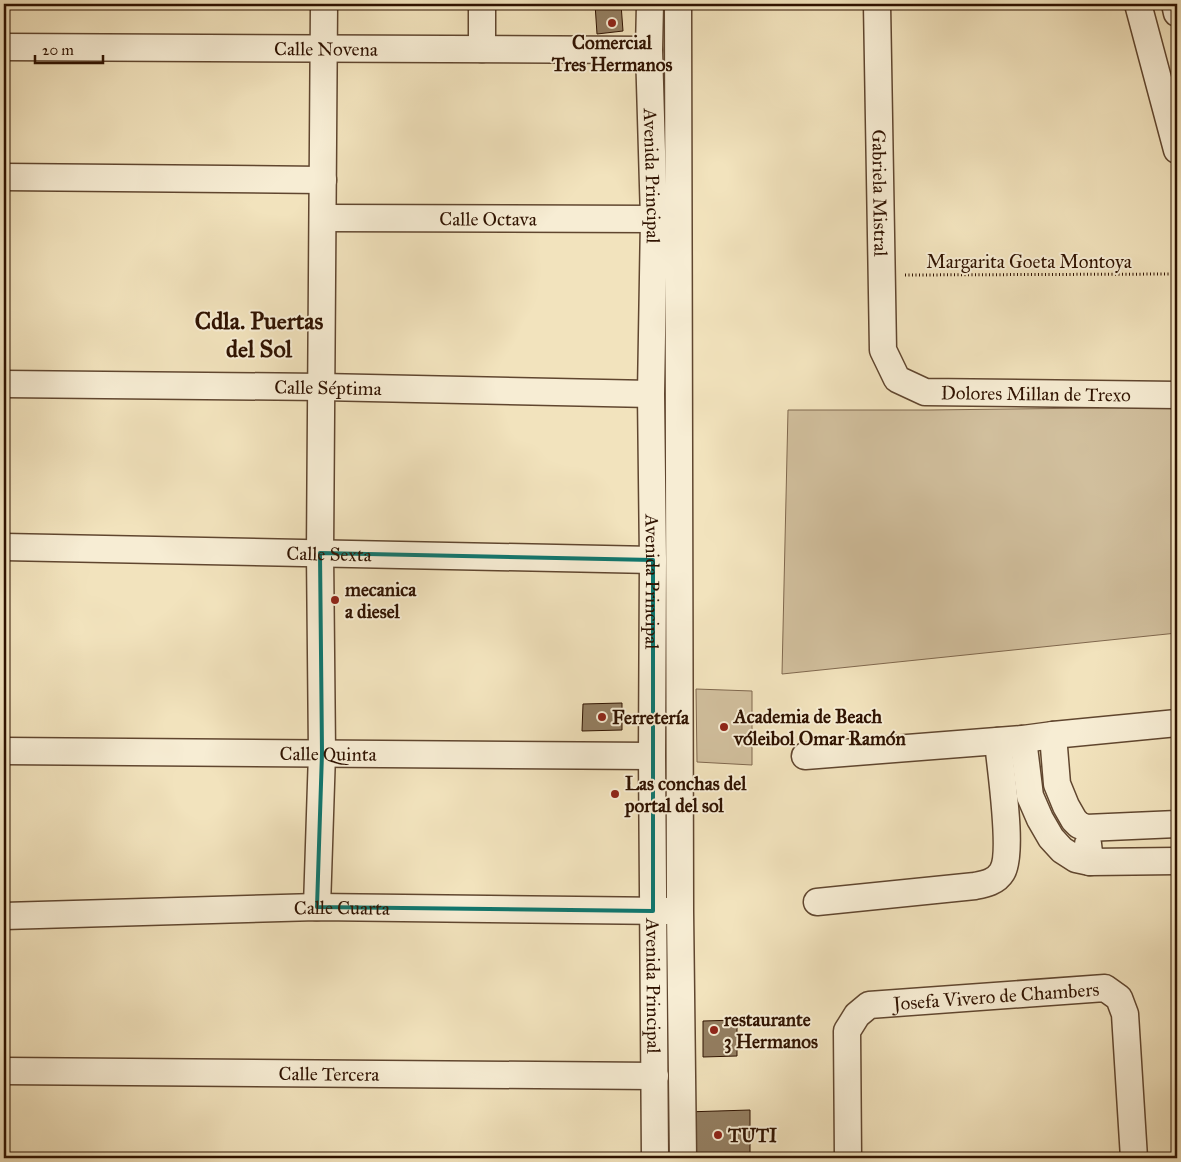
<svg xmlns="http://www.w3.org/2000/svg" width="1181" height="1162" font-family="'IM FELL Great Primer',serif">
<style>
.green{fill:#d1bf9d;stroke:#80684e}
.building{fill:#947f62;stroke:#2f1200}
.lines{fill:none;stroke-linecap:round;stroke-linejoin:round}
.minor-casing{stroke:#60462f;stroke-width:29}
.path{stroke:#2f1200;stroke-width:3;stroke-dasharray:1 2.5;stroke-linecap:butt}
.minor{stroke:#f7edd4;stroke-width:26}
.marked{fill:none;stroke:#0f766e;stroke-width:4;stroke-linejoin:round}
.poi-dot{fill:#8f2418;stroke:#f7edd4;stroke-width:2}
.labels{text-anchor:middle;dominant-baseline:central;stroke-width:4;stroke-linejoin:round;paint-order:stroke}
.poi-label{font-size:19px;font-weight:bold;fill:#2f1200;stroke:#f7edd4;text-anchor:start}
.street-label{font-size:19px;fill:#2f1200;stroke:#f7edd4}
.district-label{font-size:24px;font-weight:bold;fill:#2f1200;stroke:#f7edd4}
</style>
<rect width="100%" height="100%" fill="#f2e3bd"/>
<filter id="stains"><feTurbulence type="fractalNoise" baseFrequency=".004" numOctaves="4"/><feColorMatrix values="0 0 0 0 .2 0 0 0 0 .09 0 0 0 0 .02 0 0 0 .5 -.17"/></filter>
<radialGradient id="worn" r=".72"><stop offset=".6" stop-color="#630" stop-opacity="0"/><stop offset="1" stop-color="#630" stop-opacity=".3"/></radialGradient>
<!-- green -->
<path class="green" d="M1177 407V633L782 674 788 410H929Z
M696 689 752 691V765L697 762Z"/>
<!-- building -->
<path class="building" d="M595 4H621L623 31 597 34Z
M622 703V730L582 731 583 704Z
M737 1020V1056L703 1057V1021Z
M750 1110V1158H686L685 1112Z"/>
<g class="lines">
<defs>
<g id="minor">
<path d="M482 4V49"/>
<path id="s1" d="M650 4 649 50 654 219 651 394 653 560 652 756 655 1158"/>
<path d="M678 4 680 911 683 1158"/>
<path id="s2" d="M877 4 883 350 897 379 925 392 1177 395"/>
<path d="M1138 4 1177 150"/>
<path d="M1175 4 1177 13"/>
<path id="s3" d="M4 47 649 50"/>
<path d="M4 177 323 180"/>
<path id="s4" d="M323 218 654 219"/>
<path id="s5" d="M4 384 322 387 651 394"/>
<path id="s6" d="M4 547 653 560"/>
<path d="M1053 735 1057 784 1066 806 1074 820 1079 825 1086 828 1177 824"/>
<path d="M1023 739 1030 796 1040 819 1051 838 1062 850 1076 859 1090 862"/>
<path id="s7" d="M4 751 652 756"/>
<path d="M805 756 1023 739 1053 735 1177 723"/>
<path d="M1088 844 1090 862 1177 861"/>
<path d="M817 902 975 886C985 884 996 882 1002 872 1014 853 1000 767 998 741"/>
<path d="M317 907 322 753 320 553 324 4"/>
<path id="s8" d="M4 916 317 907 669 911"/>
<path id="s9" d="M4 1071 655 1076"/>
<path id="s10" d="M848 1158 847 1031 857 1015 869 1005 1105 988 1119 998 1125 1014 1134 1158"/>
</g>
</defs>
<!-- minor casing -->
<use href="#minor" class="minor-casing"/>
<!-- path -->
<path class="path" d="M901 4H930
M905 275 1177 274"/>
<!-- minor -->
<use href="#minor" class="minor"/>
</g>
<!-- marked area -->
<path class="marked" d="M320 553 653 560V911L317 907 322 753Z"/>
<!-- markers -->
<g class="poi-dot">
<circle cx="612" cy="23" r="5"/>
<circle cx="335" cy="600" r="5"/>
<circle cx="602" cy="717" r="5"/>
<circle cx="724" cy="727" r="5"/>
<circle cx="615" cy="794" r="5"/>
<circle cx="714" cy="1030" r="5"/>
<circle cx="718" cy="1135" r="5"/>
</g>
<g class="labels">
<!-- poi labels -->
<g class="poi-label">
<text x="612" y="42" text-anchor="middle">Comercial<tspan x="612" dy="22">Tres Hermanos</tspan></text>
<text x="345" y="589">mecanica<tspan x="345" dy="22">a diesel</tspan></text>
<text x="734" y="716">Academia de Beach<tspan x="734" dy="22">vóleibol Omar Ramón</tspan></text>
<text x="612" y="717">Ferretería</text>
<text x="625" y="783">Las conchas del<tspan x="625" dy="22">portal del sol</tspan></text>
<text x="724" y="1019">restaurante<tspan x="724" dy="22">3 Hermanos</tspan></text>
<text x="728" y="1135">TUTI</text>
</g>
<!-- street labels -->
<g class="street-label">
<text stroke="none"><textPath href="#s3" startOffset="322">Calle Novena</textPath></text>
<text stroke="none"><textPath href="#s1" startOffset="172">Avenida Principal</textPath></text>
<text stroke="none"><textPath href="#s2" startOffset="189">Gabriela Mistral</textPath></text>
<text stroke="none"><textPath href="#s4" startOffset="165">Calle Octava</textPath></text>
<text x="1029" y="261">Margarita Goeta Montoya</text>
<text stroke="none"><textPath href="#s5" startOffset="324">Calle Séptima</textPath></text>
<text stroke="none"><textPath href="#s2" startOffset="520">Dolores Millan de Trexo</textPath></text>
<text stroke="none"><textPath href="#s6" startOffset="325">Calle Sexta</textPath></text>
<text stroke="none"><textPath href="#s1" startOffset="578">Avenida Principal</textPath></text>
<text stroke="none"><textPath href="#s7" startOffset="324">Calle Quinta</textPath></text>
<text stroke="none"><textPath href="#s8" startOffset="338">Calle Cuarta</textPath></text>
<text stroke="none"><textPath href="#s1" startOffset="982">Avenida Principal</textPath></text>
<text stroke="none"><textPath href="#s10" startOffset="289">Josefa Vivero de Chambers</textPath></text>
<text stroke="none"><textPath href="#s9" startOffset="325">Calle Tercera</textPath></text>
</g>
<!-- district labels -->
<g class="district-label">
<text x="259" y="321">Cdla. Puertas<tspan x="259" dy="28">del Sol</tspan></text>
</g>
</g>
<!-- margin -->
<rect width="1181" height="1162" fill="none" stroke="#f2e3bd" stroke-width="20"/>
<rect x="5" y="5" width="1171" height="1152" fill="none" stroke="#2f1200" stroke-width="2.5"/>
<rect x="10" y="10" width="1161" height="1142" fill="none" stroke="#2f1200"/>
<!-- scale -->
<path d="M35 55v8h68v-8" fill="none" stroke="#2f1200" stroke-width="2.5"/>
<text x="42" y="55" font-size="15" fill="#2f1200" stroke="#f7edd4" stroke-width="4" paint-order="stroke">20 m</text>
<rect width="100%" height="100%" filter="url(#stains)"/>
<rect width="100%" height="100%" fill="url(#worn)"/>
</svg>
